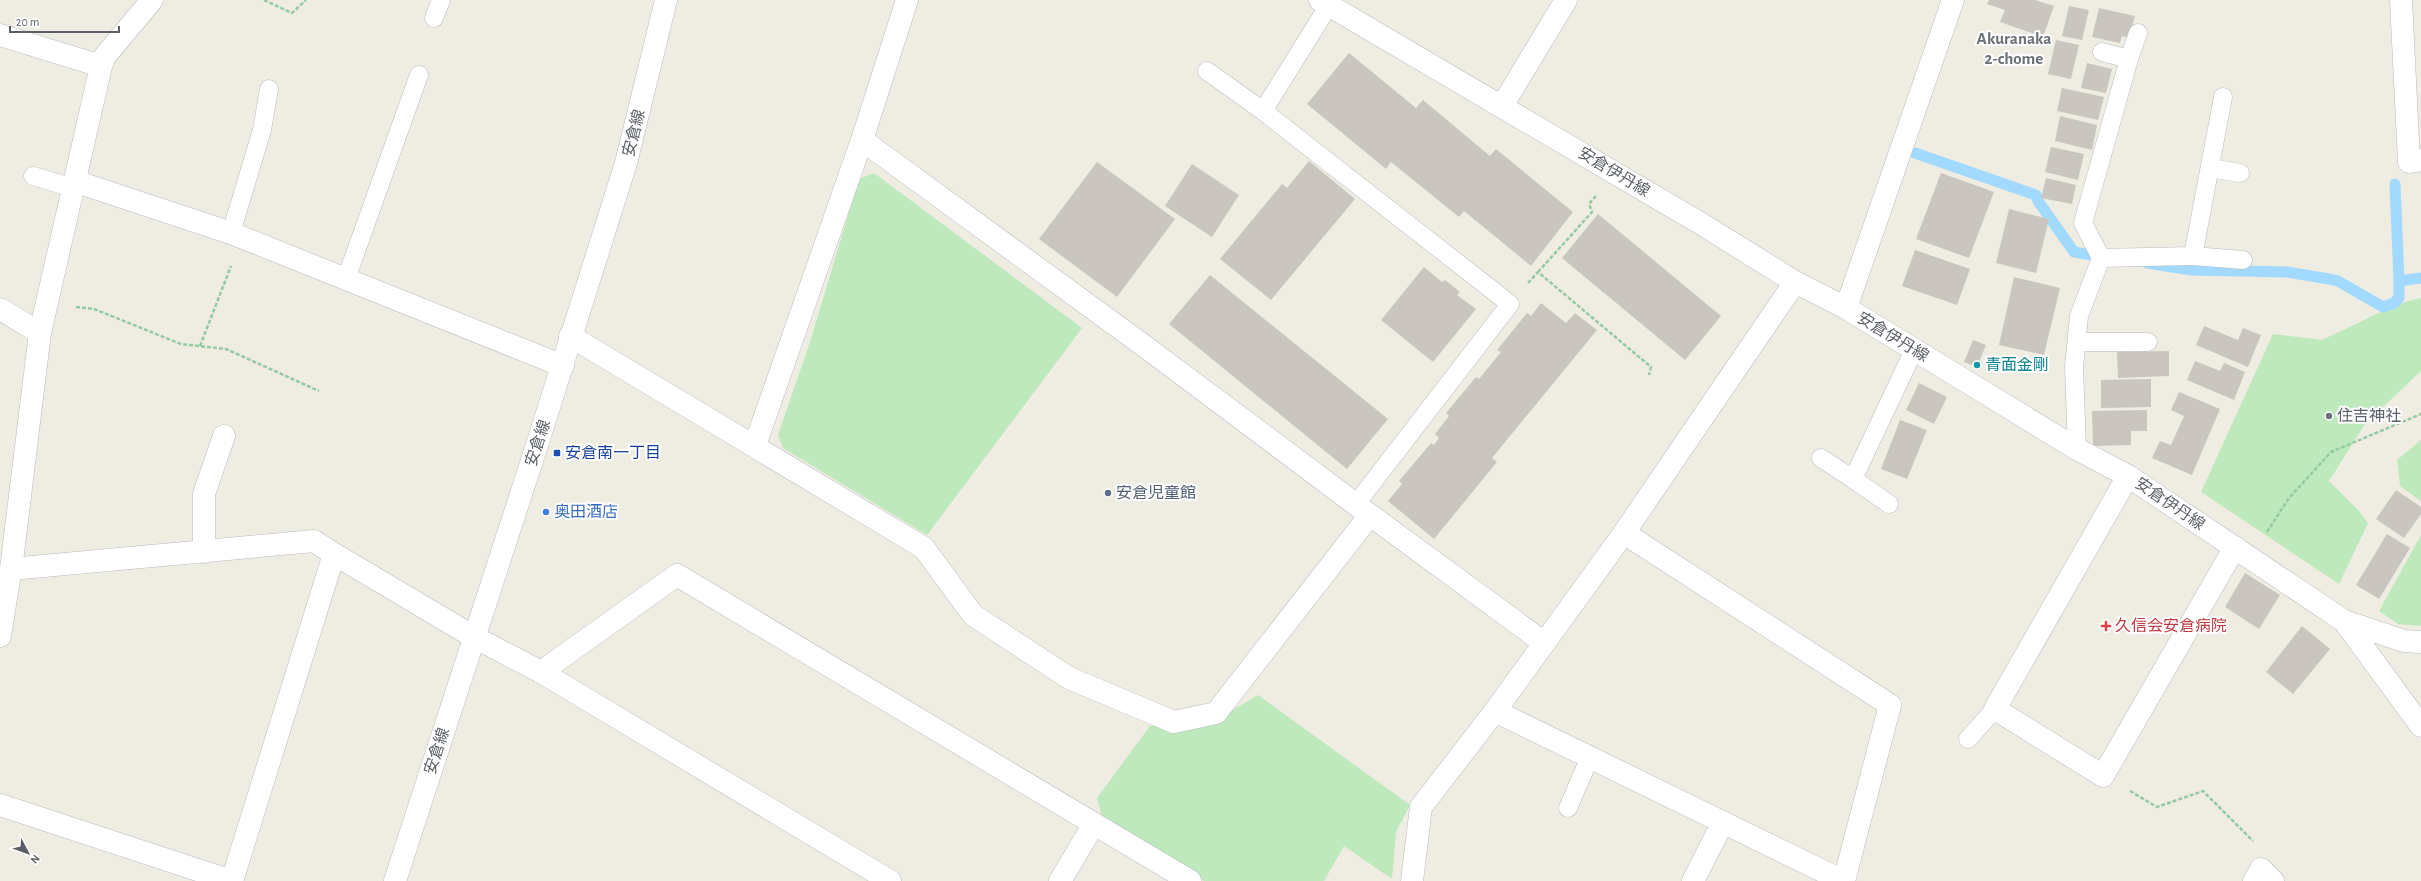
<svg xmlns="http://www.w3.org/2000/svg" width="2421" height="881" font-family="'Alegreya Sans','Noto Sans JP',sans-serif">
<style>
.green{fill:#bde9bc}
.lines{fill:none;stroke-linecap:round;stroke-linejoin:round}
.stream{stroke:#a2d9ff;stroke-width:11}
.building{fill:#cac6bf}
.lane-casing{stroke:#b7bbc0;stroke-width:19}
.street-casing{stroke:#b7bbc0;stroke-width:23}
.secondary-casing{stroke:#b8bcc2;stroke-width:23}
.path{stroke:#94caa2;stroke-width:2.5;stroke-dasharray:4 2;stroke-linecap:butt}
.lane{stroke:#fff;stroke-width:18}
.street{stroke:#fff;stroke-width:22}
.secondary{stroke:#fff;stroke-width:22}
.culture-dot{fill:#0f9aa8;stroke:#fff;stroke-width:1.5}
.worship-dot{fill:#6b7280;stroke:#fff;stroke-width:1.5}
.transit-dot{fill:#1a4fb4;stroke:#fff;stroke-width:1.5}
.service-dot{fill:#5c6f8a;stroke:#fff;stroke-width:1.5}
.shop-dot{fill:#3f7fe0;stroke:#fff;stroke-width:1.5}
.health-dot{fill:#e0444e;stroke:#fff;stroke-width:1.5}
.labels{text-anchor:middle;dominant-baseline:central;stroke-width:4;stroke-linejoin:round;paint-order:stroke}
.street-label{font-size:16px;fill:#5a5f65;stroke:#fff}
.culture-label{font-size:16px;fill:#0d838f;stroke:#fff;text-anchor:start}
.worship-label{font-size:16px;fill:#5b616d;stroke:#fff;text-anchor:start}
.transit-label{font-size:16px;fill:#164399;stroke:#fff;text-anchor:start}
.service-label{font-size:16px;fill:#4e5e75;stroke:#fff;text-anchor:start}
.shop-label{font-size:16px;fill:#366cbe;stroke:#fff;text-anchor:start}
.health-label{font-size:16px;fill:#be3a42;stroke:#fff;text-anchor:start}
.neighbourhood-label{font-size:17px;font-weight:bold;fill:#6b7177;stroke:#fff}
</style>
<rect width="100%" height="100%" fill="#efece2"/>
<!-- green -->
<path class="green" d="M874 173 1082 328 927 535 783 448 778 435 810 342 859 179Z
M2421 298V371L2365 424 2329 481 2359 511 2368 523 2339 584 2201 492 2273 334 2322 340 2398 304Z
M2421 440V501L2400 486 2397 460Z
M2421 535V626L2398 624 2379 611Z
M1258 695 1410 805 1396 832 1392 879 1344 846 1324 881H1204L1103 820 1097 798 1150 726H1171L1219 718Z"/>
<g class="lines">
<!-- stream -->
<path class="stream" d="M1915 153 2036 195 2038 201 2074 252 2103 257
M2395 184 2399 281 2421 278
M2147 263 2191 270 2287 272 2329 279 2338 281 2383 307 2394 303 2399 298V281"/>
</g>
<!-- building -->
<path class="building" d="M1989 0H2035L2054 6 2043 37 2000 22 2005 10 1987 4Z
M2069 6 2089 10 2082 40 2062 36Z
M2099 8 2135 16 2129 38 2122 36 2120 43 2092 37Z
M2056 40 2079 45 2071 79 2048 74Z
M1349 53 1416 108 1423 100 1490 156 1496 149 1573 212 1531 266 1464 211 1459 217 1391 162 1386 169 1307 104Z
M2087 63 2112 69 2106 93 2081 88Z
M2062 88 2104 97 2098 120 2057 111Z
M2060 116 2097 125 2092 150 2055 141Z
M2051 147 2084 154 2078 180 2045 172Z
M1309 161 1355 199 1271 300 1220 259 1282 184 1287 188Z
M1097 162 1175 219 1117 297 1039 239Z
M1192 164 1239 195 1212 237 1165 206Z
M1941 173 1994 192 1969 258 1916 239Z
M2046 178 2076 185 2072 204 2041 198Z
M2009 209 2049 219 2036 273 1996 263Z
M1598 214 1721 316 1685 360 1562 258Z
M1915 250 1970 269 1957 305 1902 286Z
M1424 267 1442 282 1445 280 1460 292 1457 295 1476 309 1433 362 1381 320Z
M1210 275 1388 419 1347 469 1169 324Z
M2014 277 2060 288 2044 355 1999 345Z
M1541 303 1566 323 1575 313 1597 330 1492 458 1497 462 1434 539 1388 501 1402 484 1399 481 1431 443 1434 445 1439 438 1435 434 1449 416 1446 413 1476 377 1479 379 1501 352 1497 350 1527 313 1531 316Z
M2204 326 2238 340 2243 328 2261 335 2248 367 2196 345Z
M1973 340 1986 345 1977 367 1964 362Z
M2169 351V376L2118 378 2117 352Z
M2195 361 2220 371 2224 363 2245 372 2234 400 2187 380Z
M2151 379V407L2101 408V380Z
M1919 383 1947 397 1934 424 1906 410Z
M2179 392 2220 409 2192 475 2152 458 2160 441 2171 445 2184 416 2171 410Z
M2147 410V431H2131V445L2093 446 2092 411Z
M1900 420 1927 430 1907 479 1881 469Z
M2396 490 2421 507V514L2404 538 2376 519Z
M2387 534 2410 548 2379 599 2356 585Z
M2245 573 2280 595 2259 629 2225 607Z
M2302 626 2330 649 2293 694 2266 672Z"/>
<g class="lines">
<defs>
<path id="lane" d="M434 18 441 0
M2129 59 2138 33
M1207 71 1263 111 1510 304 1356 504
M1263 111 1329 5
M2210 168 2240 173
M33 176 70 187 74 181
M231 233 262 130 269 89
M2193 256 2243 260
M2101 258 2193 256 2223 97
M346 279 419 75
M2077 342H2148
M2077 449 2074 367 2079 316 2101 258 2083 223 2129 59 2102 52
M1821 458 1853 479
M1889 504 1853 479 1914 350
M1968 739 1995 709
M1568 808 1590 757"/>
<path id="street" d="M1320 0 1700 223 1795 282 1846 308 2077 449 2128 476 2344 621 2421 726
M2401 0 2409 162 2421 160
M0 35 101 66
M1502 106 1566 0
M74 181 231 233 563 366
M1846 308 1953 0
M0 309 40 333
M570 336 924 548 973 615 1069 678 1174 722 1216 713 1370 515 1143 345 862 140
M755 445 862 140 907 0
M2128 476 1995 709 2103 776 2235 547
M1370 515 1543 642
M1624 533 1890 705 1844 881
M204 552V494L224 436
M11 569 314 541 334 554
M0 591 7 592 11 569 40 333 101 66 105 56 152 0
M2344 621 2404 641 2421 642
M0 636 7 592
M541 672 677 575 1190 881
M1495 711 1624 533 1795 282
M0 805 231 881
M232 881 334 554 474 637 541 672 890 881
M1060 881 1094 824
M1412 881 1421 807 1495 711 1843 881
M1693 881 1723 822
M2254 881 2261 869 2273 881"/>
<path id="secondary" d="M395 881 537 445 626 163 666 0"/>
</defs>
<!-- lane casing -->
<use href="#lane" class="lane-casing"/>
<!-- street casing -->
<use href="#street" class="street-casing"/>
<!-- secondary casing -->
<use href="#secondary" class="secondary-casing"/>
<!-- path -->
<path class="path" d="M264 0 292 13 306 0
M1538 272 1592 212 1589 204 1596 196
M1528 283 1538 272 1651 367 1649 375
M76 307 94 309 181 344 226 349 319 391
M200 346 231 266
M2267 532 2289 498 2331 452 2421 414
M2130 791 2157 807 2203 791 2253 841"/>
<!-- lane -->
<use href="#lane" class="lane"/>
<!-- street -->
<use href="#street" class="street"/>
<!-- secondary -->
<use href="#secondary" class="secondary"/>
</g>
<!-- markers -->
<circle class="culture-dot" cx="1977" cy="365" r="4"/>
<circle class="worship-dot" cx="2329" cy="416" r="4"/>
<rect class="transit-dot" x="553" y="449" width="8" height="8" rx="2"/>
<circle class="service-dot" cx="1108" cy="493" r="4"/>
<circle class="shop-dot" cx="546" cy="512" r="4"/>
<path class="health-dot" d="M2104 620h4v4h4v4h-4v4h-4v-4h-4v-4h4z"/>
<g class="labels">
<!-- street labels -->
<g class="street-label">
<text transform="translate(634 133) rotate(-76)">安倉線</text>
<text transform="translate(1614 172) rotate(31)">安倉伊丹線</text>
<text transform="translate(1893 337) rotate(31)">安倉伊丹線</text>
<text transform="translate(538 443) rotate(-72)">安倉線</text>
<text transform="translate(2170 504) rotate(34)">安倉伊丹線</text>
<text transform="translate(437 751) rotate(-72)">安倉線</text>
</g>
<!-- culture labels -->
<g class="culture-label">
<text x="1985" y="365">青面金剛</text>
</g>
<!-- worship labels -->
<g class="worship-label">
<text x="2337" y="416">住吉神社</text>
</g>
<!-- transit labels -->
<g class="transit-label">
<text x="565" y="453">安倉南一丁目</text>
</g>
<!-- service labels -->
<g class="service-label">
<text x="1116" y="493">安倉児童館</text>
</g>
<!-- shop labels -->
<g class="shop-label">
<text x="554" y="512">奥田酒店</text>
</g>
<!-- health labels -->
<g class="health-label">
<text x="2115" y="626">久信会安倉病院</text>
</g>
<!-- neighbourhood labels -->
<g class="neighbourhood-label">
<text x="2014" y="38">Akuranaka<tspan x="2014" dy="20">2-chome</tspan></text>
</g>
</g>
<!-- north arrow -->
<g transform="translate(28 853) rotate(131)" stroke="#ffffff" stroke-width="3" paint-order="stroke">
<path d="M0-3L7 15L0 10L-7 15Z" fill="#5a5f65"/>
<text y="-6" font-size="11" font-weight="bold" text-anchor="middle" fill="#5a5f65">N</text>
</g>
<!-- scale -->
<path d="M10 26v6h109v-6" fill="none" stroke="#5a5f65" stroke-width="2"/>
<text x="16" y="26" font-size="12" fill="#5a5f65" stroke="#ffffff" stroke-width="3" paint-order="stroke">20 m</text>
</svg>
